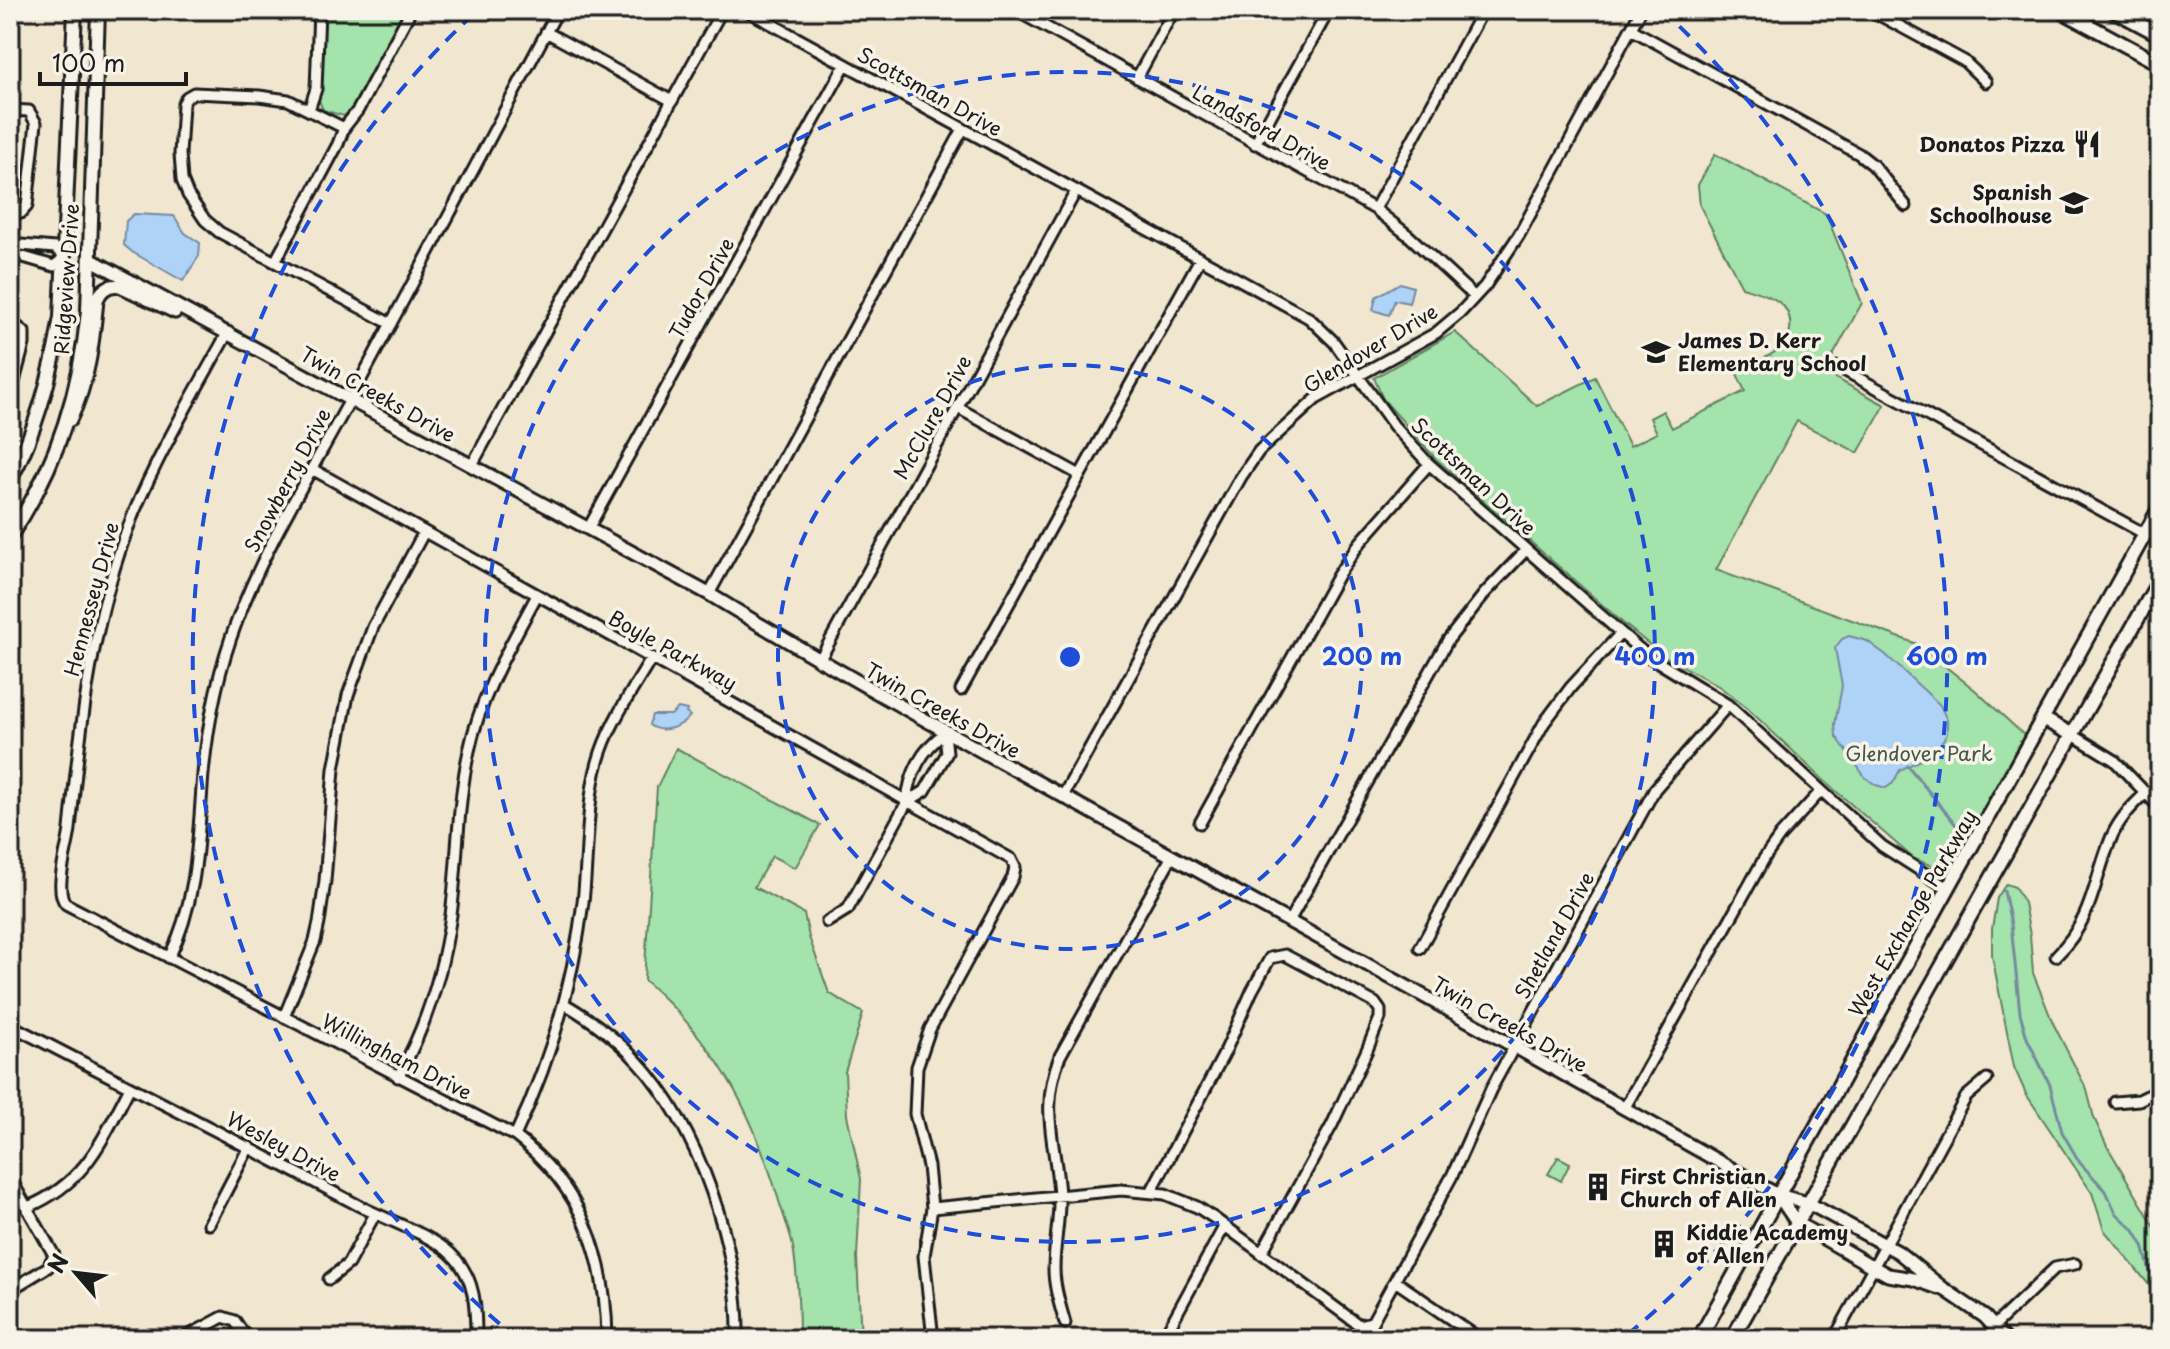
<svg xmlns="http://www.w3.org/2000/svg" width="2170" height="1349" font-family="'Playpen Sans',sans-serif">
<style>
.green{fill:#a4e3ab;stroke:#608064;stroke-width:2}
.water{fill:#aed3f7;stroke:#748a9f;stroke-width:2}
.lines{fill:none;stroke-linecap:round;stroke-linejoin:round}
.stream{stroke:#748a9f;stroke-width:3}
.minor-casing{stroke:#1c1c1c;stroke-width:15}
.tertiary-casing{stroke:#1c1c1c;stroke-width:17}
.secondary-casing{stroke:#1c1c1c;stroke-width:18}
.minor{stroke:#f7f3e8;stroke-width:9}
.tertiary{stroke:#f7f3e8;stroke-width:11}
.secondary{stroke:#f7f3e8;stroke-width:12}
.ring{fill:none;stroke:#1d4ed8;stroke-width:4;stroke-dasharray:14 10}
.labels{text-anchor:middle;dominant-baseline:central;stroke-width:7;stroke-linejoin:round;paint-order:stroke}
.street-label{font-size:20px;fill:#1c1c1c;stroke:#f7f3e8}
.poi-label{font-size:20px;font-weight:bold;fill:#1c1c1c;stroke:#f7f3e8;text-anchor:start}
.park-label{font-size:20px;fill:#455847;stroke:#f7f3e8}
.centre{fill:#1d4ed8;stroke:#f7f3e8;stroke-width:4}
.ring-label{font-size:24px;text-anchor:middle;font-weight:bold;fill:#1d4ed8;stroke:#f7f3e8;stroke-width:7;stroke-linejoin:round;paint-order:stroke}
</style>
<rect width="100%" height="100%" fill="#f1e6d0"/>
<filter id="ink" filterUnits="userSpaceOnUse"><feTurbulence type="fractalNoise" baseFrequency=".0125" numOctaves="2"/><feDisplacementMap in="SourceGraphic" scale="16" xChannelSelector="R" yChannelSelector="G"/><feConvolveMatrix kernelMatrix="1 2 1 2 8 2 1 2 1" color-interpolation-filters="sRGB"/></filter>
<g filter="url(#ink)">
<!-- green -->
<path class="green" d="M323 10H406L354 107 344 116 323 110 318 98Z
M1715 154 1826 214 1862 303 1824 372 1885 405 1858 453 1797 421 1716 570 1917 644 1975 690 2025 736 1946 872 1913 858 1830 786 1748 709 1720 687 1661 654 1623 623 1436 459 1383 399 1374 378 1455 332 1537 406 1595 377 1630 446 1657 433 1650 418 1663 411 1672 428 1745 391 1736 372C1750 364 1770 358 1781 347 1786 342 1789 336 1790 330 1794 300 1764 294 1742 287L1700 206 1698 185Z
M676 748 820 825 795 868 772 856 754 887 804 914 809 937 829 993 863 1013 845 1072 847 1115 861 1179 857 1257 861 1339H799C799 1310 798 1282 794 1253 792 1236 784 1218 779 1201 752 1109 716 1042 644 980L657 787Z
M2006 884 2015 887 2024 903 2030 935 2033 973 2053 1023 2087 1090 2094 1118 2106 1144 2160 1236V1315L2150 1286 2104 1230 2092 1193 2026 1094 2014 1067 1992 956V929L1997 898Z
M1558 1157 1570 1163 1561 1181 1548 1174Z"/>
<!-- water -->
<path class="water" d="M134 214 174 216 185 233 200 243 199 256 183 281 132 252 124 245 126 221Z
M1400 283 1413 287 1409 303 1395 300 1389 315 1373 310 1376 297Z
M1849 636 1867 641 1886 655 1940 705 1947 720V734L1934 753 1900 770 1893 783 1886 788 1876 785 1865 777 1836 736 1835 724 1842 686 1835 648 1842 639Z
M678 708 687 710 686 713 690 716C683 726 662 735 649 725L652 715H671Z"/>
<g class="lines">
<!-- stream -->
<path class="stream" d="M1908 766 1961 831
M2004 891 2011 924 2020 1013 2027 1038 2050 1085 2062 1132 2080 1163 2106 1191 2116 1213 2133 1229 2143 1246 2150 1271 2160 1283"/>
<defs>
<path id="minor" d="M746 10 1309 318 1334 342 1394 426 1429 464 1645 654 1728 705 1882 846 1949 889
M1015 10 1375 209 1409 236 1475 297
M1870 10 1964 61 1986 82
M1631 29 1859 154 1873 165 1906 206
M546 32 672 101
M1137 78 1174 10
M10 110 29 111 36 123 27 206 21 213 10 214
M309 110 316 89 319 10
M344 128 288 100 259 96 194 93 187 97 183 104 180 154 182 180 188 195 205 220 219 232 391 324
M1255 144 1329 10
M1375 209 1483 10
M10 244 55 248 65 257 54 266 10 253
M275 262 338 144 344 128 358 110 411 10
M10 321 24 332V344L10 397
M228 332C195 392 159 452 133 515 92 618 81 720 70 829 68 849 53 890 66 904L515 1136C583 1188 606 1256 607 1339
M1838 367 2145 534
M958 408 1080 475
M472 465 722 10
M312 469 1011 859 1015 867 1013 877 930 1029 917 1067 915 1114 928 1166 932 1208 924 1256 933 1339
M588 529 845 65
M709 594 963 129
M819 661 1076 191
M961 690 1200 259
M2073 735 2114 760 2160 808
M1063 796 1241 477 1259 451 1316 399 1436 333 1461 312 1485 286 1519 235 1641 10
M907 802 925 791 947 753 945 733
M1200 823 1338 575 1359 544 1429 464
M1289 921 1448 640 1485 593 1526 550
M827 922 848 909 907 802C909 774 922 749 945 733
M1420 948 1544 723 1571 687 1621 633
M2056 956C2094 919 2093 881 2112 836 2120 818 2133 805 2147 792
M169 958C198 900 198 837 203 774 208 722 218 670 237 621 266 544 311 472 350 400 420 271 489 140 558 10
M565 1004C592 1020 616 1038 637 1061 699 1127 740 1250 738 1339
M284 1017 315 941 319 923 325 881 334 769 348 695 373 627 424 532
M18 1029C130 1087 243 1144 354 1203 381 1218 431 1234 451 1254 476 1277 476 1308 476 1339
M398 1077C426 1027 443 971 451 915 458 861 457 804 469 751 481 694 510 646 537 595
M2115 1102 2139 1100 2160 1090
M1624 1109 1765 857 1780 836 1821 791
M515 1136C550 1062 573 984 583 902 588 859 586 803 598 762 608 725 632 692 651 659
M10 1178 54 1255 48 1267 10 1290
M1151 1192 1225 1052 1252 991 1270 958 1285 955 1375 1003 1380 1010V1018L1367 1050 1332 1125 1261 1254
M28 1207C87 1182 102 1140 130 1087
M932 1208 1121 1190 1165 1194 1197 1207 1214 1218 1359 1325 1372 1322 1452 1176 1491 1089 1655 789 1728 705
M209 1224 249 1147
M329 1279 348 1264 375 1214
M1395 1281 1480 1339
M1065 1323C1060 1305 1054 1287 1054 1269 1054 1244 1060 1220 1059 1195 1056 1143 1039 1109 1060 1056L1172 856
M1994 1326 2055 1268 2075 1264
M182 1339 223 1317 235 1321 247 1339
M1163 1339 1224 1227
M1834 1339 1966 1097 1987 1079"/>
<path id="tertiary" d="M90 259 709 594C855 683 1005 764 1155 847 1359 960 1564 1073 1767 1189L1778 1195 1808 1203 1898 1252 1944 1289 1985 1317 2005 1339
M70 420C89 382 93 342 97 300 101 290 109 284 120 286L175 312
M1778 1195 1797 1223 1868 1264 1888 1275 1914 1279 1939 1288"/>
<path id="secondary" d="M2060 10 2160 64
M2113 10 2160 35
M10 480C37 429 52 374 61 317L75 10
M10 536C56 469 80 392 88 311L98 10
M2043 719 2073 735
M1699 1339C1851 1061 2007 784 2160 507
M1732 1339 2160 579"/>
</defs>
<!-- minor casing -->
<use href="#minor" class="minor-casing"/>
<!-- tertiary casing -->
<use href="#tertiary" class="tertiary-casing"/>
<!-- secondary casing -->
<use href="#secondary" class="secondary-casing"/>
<!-- minor -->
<use href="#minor" class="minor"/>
<!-- tertiary -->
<use href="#tertiary" class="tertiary"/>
<!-- secondary -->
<use href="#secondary" class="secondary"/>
</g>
</g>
<!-- distance rings -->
<g class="ring">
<circle cx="1070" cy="657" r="292"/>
<circle cx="1070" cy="657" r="585"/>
<path d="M518 1339A877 877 0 0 1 478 10M1662 10A877 877 0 0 1 1622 1339"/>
</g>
<!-- icons -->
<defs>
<symbol id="restaurant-bare" viewBox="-9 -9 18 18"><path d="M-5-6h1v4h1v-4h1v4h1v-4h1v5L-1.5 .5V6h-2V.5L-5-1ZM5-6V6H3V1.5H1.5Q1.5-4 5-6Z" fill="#1c1c1c" stroke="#f7f3e8" stroke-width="2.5" paint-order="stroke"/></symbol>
<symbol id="school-bare" viewBox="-9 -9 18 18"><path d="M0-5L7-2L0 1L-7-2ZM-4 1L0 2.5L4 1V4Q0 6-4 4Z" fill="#1c1c1c" stroke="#f7f3e8" stroke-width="2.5" paint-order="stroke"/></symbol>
<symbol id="building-bare" viewBox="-9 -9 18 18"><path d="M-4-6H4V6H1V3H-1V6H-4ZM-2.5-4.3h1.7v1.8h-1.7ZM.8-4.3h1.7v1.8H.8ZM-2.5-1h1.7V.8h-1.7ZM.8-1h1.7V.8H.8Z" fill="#1c1c1c" stroke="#f7f3e8" stroke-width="2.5" paint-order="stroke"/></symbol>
</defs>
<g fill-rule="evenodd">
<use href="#restaurant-bare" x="2067" y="124" width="40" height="40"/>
<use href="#school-bare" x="2054" y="183" width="40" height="40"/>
<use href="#school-bare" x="1636" y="332" width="40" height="40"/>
<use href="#building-bare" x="1578" y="1167" width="40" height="40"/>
<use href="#building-bare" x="1644" y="1224" width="40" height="40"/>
</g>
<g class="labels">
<!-- street labels -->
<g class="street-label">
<text transform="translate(930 91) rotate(29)">Scottsman Drive</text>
<text transform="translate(1262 127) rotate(29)">Landsford Drive</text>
<text transform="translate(66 279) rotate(-86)">Ridgeview Drive</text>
<text transform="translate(701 288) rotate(-61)">Tudor Drive</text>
<text transform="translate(1370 348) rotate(-31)">Glendover Drive</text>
<text transform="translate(378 394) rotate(29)">Twin Creeks Drive</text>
<text transform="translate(932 417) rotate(-61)">McClure Drive</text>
<text transform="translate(1474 476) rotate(43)">Scottsman Drive</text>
<text transform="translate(287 480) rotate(-62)">Snowberry Drive</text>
<text transform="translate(91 599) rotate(-75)">Hennessey Drive</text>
<text transform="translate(673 650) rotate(29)">Boyle Parkway</text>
<text transform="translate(943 710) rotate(29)">Twin Creeks Drive</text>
<text transform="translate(1912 913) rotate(-60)">West Exchange Parkway</text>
<text transform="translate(1554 935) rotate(-61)">Shetland Drive</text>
<text transform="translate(1510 1024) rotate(29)">Twin Creeks Drive</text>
<text transform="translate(397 1056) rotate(27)">Willingham Drive</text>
<text transform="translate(284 1146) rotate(28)">Wesley Drive</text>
</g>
<!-- poi labels -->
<g class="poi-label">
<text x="2065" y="144" text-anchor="end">Donatos Pizza</text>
<text x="2052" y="192" text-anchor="end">Spanish<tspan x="2052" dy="23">Schoolhouse</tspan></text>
<text x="1678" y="340">James D. Kerr<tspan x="1678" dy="23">Elementary School</tspan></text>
<text x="1620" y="1176">First Christian<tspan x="1620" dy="23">Church of Allen</tspan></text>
<text x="1686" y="1232">Kiddie Academy<tspan x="1686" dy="23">of Allen</tspan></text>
</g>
<!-- park labels -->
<g class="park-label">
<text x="1919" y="753">Glendover Park</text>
</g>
</g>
<circle cx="1070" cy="657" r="12" class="centre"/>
<g class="ring-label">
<text x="1362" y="665">200 m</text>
<text x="1655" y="665">400 m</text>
<text x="1947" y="665">600 m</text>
</g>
<!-- margin -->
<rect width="2170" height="1349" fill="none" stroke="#f7f3e8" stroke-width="40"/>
<rect x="20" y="20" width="2130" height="1309" fill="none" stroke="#1c1c1c" stroke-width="3" filter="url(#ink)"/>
<!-- north arrow -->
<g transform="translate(76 1273) rotate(298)" stroke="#f7f3e8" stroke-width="6" paint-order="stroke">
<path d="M0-6L14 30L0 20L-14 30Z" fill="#1c1c1c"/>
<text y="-12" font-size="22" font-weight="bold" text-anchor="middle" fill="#1c1c1c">N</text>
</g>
<!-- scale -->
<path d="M40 72v12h146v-12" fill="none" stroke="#1c1c1c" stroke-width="4"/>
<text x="52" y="72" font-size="24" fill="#1c1c1c" stroke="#f7f3e8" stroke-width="6" paint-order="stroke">100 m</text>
</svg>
